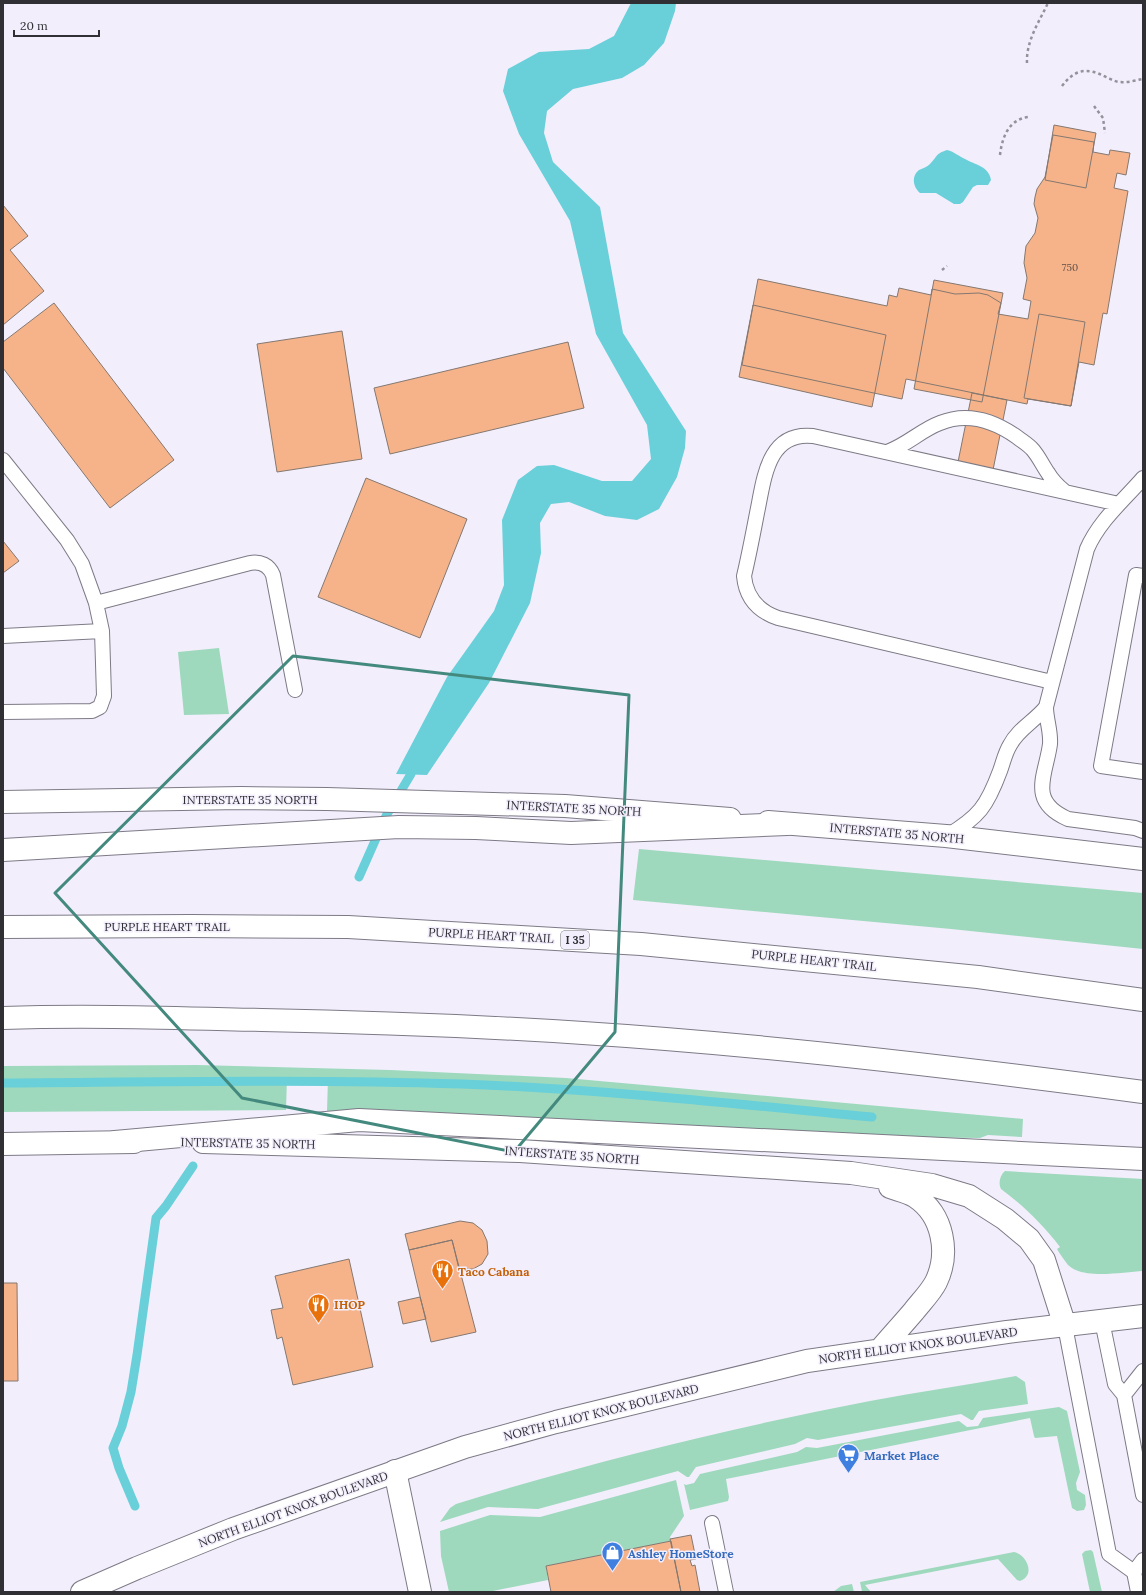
<svg xmlns="http://www.w3.org/2000/svg" width="1146" height="1595" font-family="Lora,serif">
<style>
.green{fill:#9ed9bd}
.water{fill:#69cfd9}
.lines{fill:none;stroke-linecap:round;stroke-linejoin:round}
.stream{stroke:#69cfd9;stroke-width:9}
.building{fill:#f6b389;stroke:#847871}
.service-casing{stroke:#7d7a86;stroke-width:16}
.minor-casing{stroke:#7d7a86;stroke-width:24}
.secondary-casing{stroke:#7d7a86;stroke-width:24}
.motorway-casing{stroke:#7d7a86;stroke-width:24}
.path{stroke:#94919b;stroke-width:2.5;stroke-dasharray:3 3;stroke-linecap:butt}
.service{stroke:#fff;stroke-width:14}
.minor{stroke:#fff;stroke-width:22}
.secondary{stroke:#fff;stroke-width:22}
.motorway{stroke:#fff;stroke-width:22}
.marked{fill:none;stroke:#44897e;stroke-width:3;stroke-linejoin:round}
.labels{text-anchor:middle;dominant-baseline:central;stroke-width:3;stroke-linejoin:round;paint-order:stroke}
.number-label{font-size:10px;fill:#625049}
.shield{fill:#f3eefc;stroke:#6a6870;stroke-width:1}
.shield-label{font-size:11px;font-weight:bold;fill:#302f34}
.street-label{font-size:12px;fill:#302f34;stroke:#f3eefc}
.food-label{font-size:12px;font-weight:bold;fill:#c56008;stroke:#f3eefc;text-anchor:start}
.shop-label{font-size:12px;font-weight:bold;fill:#366cbe;stroke:#f3eefc;text-anchor:start}
</style>
<rect width="100%" height="100%" fill="#f3eefc"/>
<!-- green -->
<path class="green" d="M219 648 229 714 184 715 178 652Z
M639 849 1143 893V949L951 929 633 900Z
M197 1065 390 1070 566 1078 1023 1119 1022 1137 988 1135 980 1138 901 1137 327 1111 328 1078 287 1077 286 1110 3 1112V1066Z
M1005 1171 1143 1179V1271C1123 1272 1083 1280 1068 1265 1064 1260 1060 1254 1057 1249L1060 1247C1043 1225 1024 1206 1001 1189 998 1183 1000 1175 1005 1171Z
M1016 1376 1025 1382 1028 1404 979 1411 973 1420H971L961 1414 818 1440 807 1438 795 1444 696 1467 689 1477H687L678 1471 538 1509 488 1507 440 1522 450 1508 456 1504C592 1462 730 1428 870 1401 918 1392 967 1385 1016 1376Z
M1059 1407 1067 1411 1080 1472 1076 1483 1077 1490 1085 1495 1086 1505 1084 1510 1077 1511 1072 1508 1057 1436 1035 1438 1034 1436 1030 1418 726 1479 729 1497 728 1501 690 1510 684 1484 686 1485 694 1483 700 1474 797 1452 806 1447 817 1448 959 1421 967 1427 978 1426 983 1418Z
M676 1480 684 1516 670 1537 671 1541 546 1566 548 1580 488 1592H449L441 1556 440 1531 490 1515 540 1517Z
M1091 1550 1093 1552 1102 1592H1090L1082 1554 1085 1551Z
M1014 1552C1027 1555 1036 1575 1020 1581L1017 1580 998 1559 865 1585 871 1592H862L860 1582Z
M852 1584 854 1592H833L841 1586Z"/>
<!-- water -->
<path class="water" d="M631 3H676L675 11 664 43 644 65 622 78 573 89 547 111 544 133 553 162 600 207 623 333 686 431 685 448 677 477 659 509 637 520 605 516 569 502 551 504 540 523 541 553 530 603 489 683 427 775 396 774 447 677 494 611 504 585 502 520 518 480 537 466 554 465 602 481H632L651 459 647 425 596 334 570 221 519 134 503 91 508 69 539 52 589 49 614 36Z
M947 150C955 152 958 156 965 159 975 165 989 166 991 180L988 185H977L973 187 963 202 960 204H954L936 193H920C913 187 911 176 919 170 923 168 927 167 930 164 938 156 935 154 947 150Z"/>
<g class="lines">
<!-- stream -->
<path class="stream" d="M359 877 386 816 411 774
M3 1083C156 1082 309 1079 462 1084 599 1089 736 1104 872 1117
M135 1506 119 1468 113 1448 122 1426 131 1392 137 1355 156 1218 166 1206 193 1166"/>
</g>
<!-- building -->
<path class="building" d="M1054 125 1096 133 1086 188 1045 180Z
M1053 135 1094 142 1093 152 1109 155 1110 150 1130 153 1126 175 1117 173 1114 188 1128 191 1107 314 1103 313 1094 365 1079 362 1071 406 1028 399 1027 404 906 379 902 399 742 365 758 279 887 306 889 295 897 297 899 288 931 295 932 289 955 294 979 293 988 295 1001 303 998 314 1028 319 1031 301 1023 299 1027 278 1024 263 1025 254 1026 246 1035 233 1038 218 1034 204 1035 197 1037 189 1045 177Z
M3 205 28 236 10 250 44 291 3 325Z
M934 280 1003 293 982 402 914 389Z
M54 303 174 460 110 508 3 368V342Z
M753 305 886 335 872 407 739 377Z
M1039 314 1085 322 1071 406 1024 398Z
M342 331 362 459 277 472 257 344Z
M568 342 584 408 390 454 374 388Z
M972 393 1007 400 993 470 958 462Z
M366 478 467 519 420 638 318 597Z
M3 541 19 561 3 573Z
M460 1221 473 1223 482 1230 487 1241 488 1254 482 1264 473 1269H459L452 1240 409 1250 405 1234Z
M452 1240 476 1332 431 1342 409 1250Z
M349 1259 373 1367 293 1385 282 1337 277 1339 271 1310 283 1308 275 1276Z
M3 1283H17L18 1381H3Z
M420 1297 426 1319 403 1324 398 1302Z
M691 1535 696 1559 690 1560 692 1566 695 1565 700 1592H681L670 1539Z
M671 1541 681 1592H551L546 1566Z"/>
<g class="lines">
<defs>
<path id="service" d="M887 452C907 445 921 430 940 423 967 412 993 420 1017 437 1022 441 1029 445 1033 450 1039 457 1043 466 1048 473 1052 480 1058 486 1064 491
M3 460 67 540 82 564 96 603 102 631 104 696 100 707 92 711 3 712
M1143 478C1123 501 1099 521 1087 549L1046 707C1046 719 1051 731 1050 744 1046 775 1027 801 1068 819L1135 828 1143 831
M1143 576 1136 575 1101 766 1143 772
M96 603 250 563C260 561 269 565 273 575L295 690
M3 636 102 631
M1052 682 778 618C758 611 746 598 744 576 749 555 753 534 757 513 764 480 767 431 813 436L1119 504
M947 836C979 817 987 806 1000 771 1003 763 1005 753 1010 745 1018 729 1035 721 1046 707
M1102 1321 1115 1384 1124 1395 1143 1495
M1065 1326 1109 1554 1134 1572 1138 1592
M1124 1395 1143 1371
M712 1523 726 1592
M1134 1572 1143 1560"/>
<path id="minor" d="M395 1471 420 1592"/>
<path id="secondary" d="M3 802 241 798 327 799 565 806 730 819
M768 822 946 836 1143 859
M203 1142 520 1151 851 1173 932 1185 969 1196 1005 1219 1029 1239 1044 1260 1065 1326
M3 1144 134 1142
M880 1350C891 1337 903 1324 914 1311 921 1302 931 1292 936 1282 950 1253 943 1215 916 1197 909 1192 898 1190 890 1187
M82 1592 137 1568 233 1529 465 1447 556 1422 807 1361 1007 1332 1143 1316"/>
<path id="motorway" d="M3 850 399 827 476 828 571 833 787 824
M3 927 191 926 348 927 641 944 978 977 1143 1000
M3 1018C88 1015 176 1018 262 1020 369 1022 476 1026 583 1033 770 1045 957 1067 1143 1092
M115 1142 359 1120 1143 1159"/>
</defs>
<!-- service casing -->
<use href="#service" class="service-casing"/>
<!-- minor casing -->
<use href="#minor" class="minor-casing"/>
<!-- secondary casing -->
<use href="#secondary" class="secondary-casing"/>
<!-- motorway casing -->
<use href="#motorway" class="motorway-casing"/>
<!-- path -->
<path class="path" d="M1027 63C1026 41 1039 22 1048 3
M1062 86C1075 69 1087 67 1106 77 1111 79 1115 82 1121 82 1128 83 1136 80 1143 79
M1094 106 1103 118 1105 133
M1000 155C1002 138 1008 120 1028 117
M942 270 947 266"/>
<!-- service -->
<use href="#service" class="service"/>
<!-- minor -->
<use href="#minor" class="minor"/>
<!-- secondary -->
<use href="#secondary" class="secondary"/>
<!-- motorway -->
<use href="#motorway" class="motorway"/>
</g>
<!-- marked area -->
<path class="marked" d="M293 656 629 695 615 1032 514 1152 242 1098 55 893Z"/>
<!-- icons -->
<defs>
<symbol id="restaurant-pin" viewBox="-11 -11 22 30"><path d="M0 17L-7.5 6A9.5 9.5 0 1 1 7.5 6Z" fill="#e8710a" stroke="#f3eefc"/><path d="M-5-6h1v4h1v-4h1v4h1v-4h1v5L-1.5 .5V6h-2V.5L-5-1ZM5-6V6H3V1.5H1.5Q1.5-4 5-6Z" fill="#fff"/></symbol>
<symbol id="supermarket-pin" viewBox="-11 -11 22 30"><path d="M0 17L-7.5 6A9.5 9.5 0 1 1 7.5 6Z" fill="#3f7fe0" stroke="#f3eefc"/><path d="M-6-5.5h2.5l.6 2H6L4.5 2H-2.5L-4.4-4H-6ZM-1.5 3.2a1.3 1.3 0 1 0 .1 0ZM3 3.2a1.3 1.3 0 1 0 .1 0Z" fill="#fff"/></symbol>
<symbol id="shop-pin" viewBox="-11 -11 22 30"><path d="M0 17L-7.5 6A9.5 9.5 0 1 1 7.5 6Z" fill="#3f7fe0" stroke="#f3eefc"/><path d="M-5-2.5h2.3a2.7 3.5 0 0 1 5.4 0H5L5.5 6h-11ZM-1.5-2.5h3a1.5 2.3 0 0 0-3 0Z" fill="#fff"/></symbol>
</defs>
<g fill-rule="evenodd">
<use href="#restaurant-pin" x="430" y="1258" width="25" height="34"/>
<use href="#restaurant-pin" x="306" y="1292" width="25" height="34"/>
<use href="#supermarket-pin" x="836" y="1442" width="25" height="34"/>
<use href="#shop-pin" x="600" y="1540" width="25" height="34"/>
</g>
<g class="labels">
<!-- number labels -->
<g class="number-label">
<text x="1070" y="267">750</text>
</g>
<!-- shield labels -->
<rect class="shield" x="561" y="931" width="28" height="18" rx="3"/>
<g class="shield-label">
<text x="575" y="940">I 35</text>
</g>
<!-- street labels -->
<g class="street-label">
<text x="250" y="799">INTERSTATE 35 NORTH</text>
<text transform="translate(574 808) rotate(3)">INTERSTATE 35 NORTH</text>
<text transform="translate(897 833) rotate(5)">INTERSTATE 35 NORTH</text>
<text x="167" y="926">PURPLE HEART TRAIL</text>
<text transform="translate(491 935) rotate(3)">PURPLE HEART TRAIL</text>
<text transform="translate(814 960) rotate(6)">PURPLE HEART TRAIL</text>
<text transform="translate(248 1143) rotate(1)">INTERSTATE 35 NORTH</text>
<text transform="translate(572 1155) rotate(4)">INTERSTATE 35 NORTH</text>
<text transform="translate(918 1345) rotate(-8)">NORTH ELLIOT KNOX BOULEVARD</text>
<text transform="translate(601 1412) rotate(-14)">NORTH ELLIOT KNOX BOULEVARD</text>
<text transform="translate(293 1509) rotate(-20)">NORTH ELLIOT KNOX BOULEVARD</text>
</g>
<!-- food labels -->
<g class="food-label">
<text x="458" y="1271">Taco Cabana</text>
<text x="334" y="1304">IHOP</text>
</g>
<!-- shop labels -->
<g class="shop-label">
<text x="864" y="1455">Market Place</text>
<text x="628" y="1553">Ashley HomeStore</text>
</g>
</g>
<!-- border -->
<rect width="1146" height="1595" fill="none" stroke="#302f34" stroke-width="8"/>
<!-- scale -->
<path d="M14 30v6h85v-6" fill="none" stroke="#302f34" stroke-width="2"/>
<text x="20" y="30" font-size="12" fill="#302f34" stroke="#f3eefc" stroke-width="3" paint-order="stroke">20 m</text>
</svg>
